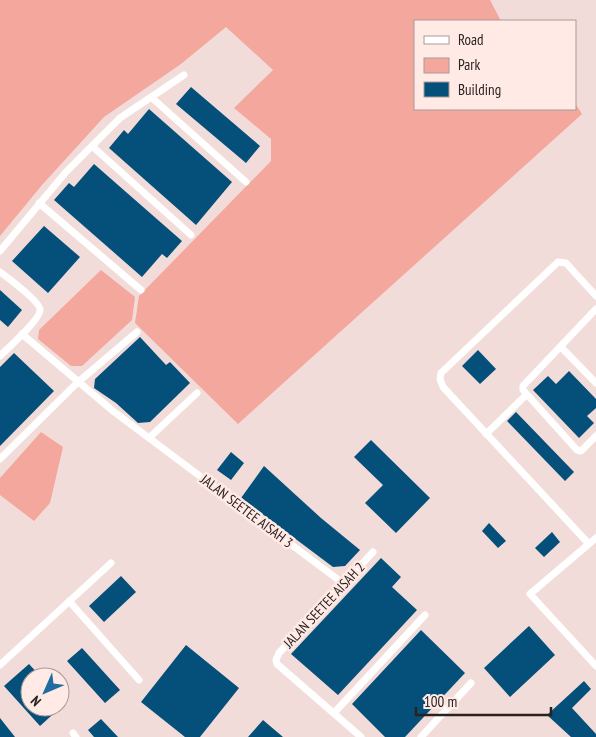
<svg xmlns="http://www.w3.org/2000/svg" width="596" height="737" font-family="'PT Sans Narrow',sans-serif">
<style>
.green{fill:#f3a79d}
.building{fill:#04507a}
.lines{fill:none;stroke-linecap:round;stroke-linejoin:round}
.minor{stroke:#fff;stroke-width:7}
.labels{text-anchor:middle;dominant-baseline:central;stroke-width:5;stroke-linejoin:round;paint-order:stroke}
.street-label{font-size:14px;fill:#2a2221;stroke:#ffeae6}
</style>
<rect width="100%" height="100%" fill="#f2dcd9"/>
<!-- green -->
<path class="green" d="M0 0H490L501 21H415V109H575V103L582 114 238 424 135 323 139 296 271 161V139L234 108 273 70 226 27 181 64 104 117 42 185 0 236Z
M101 270 135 297 132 320 82 366H71L38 339 39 330Z
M41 432 63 447 50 503 34 521 0 495V478Z"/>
<!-- building -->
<path class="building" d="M191 87 260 146 246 163 176 104Z
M149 109 232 182 196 225 109 148 124 130 128 134Z
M94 164 182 241 167 258 162 254 142 277 54 200 69 183 74 187Z
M44 226 80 257 48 293 12 261Z
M0 290 22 310 8 327 0 320Z
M140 337 166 365 170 362 190 383 150 422 138 423 116 403 94 388 95 379Z
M478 350 496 369 480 384 462 366Z
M14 353 54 391 0 446V367Z
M569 371 596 399V408L587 416 594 423 579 438 533 390 548 376 556 384Z
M516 412 574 472 565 481 507 421Z
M371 440 430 498 396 533 365 503 383 485 354 457Z
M231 452 244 463 231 480 217 470Z
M264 466 321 518 360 550 345 566 333 567 241 498Z
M489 523 506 541 498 548 482 531Z
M552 532 560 542 544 557 535 548Z
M381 558 401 577 392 587 417 610 338 695 291 654Z
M121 576 136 592 104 622 89 606Z
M529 626 555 655 510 697 484 668Z
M421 630 465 673 405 737H385L352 704Z
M186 645 239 688 200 737H185L141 702Z
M82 648 120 690 105 703 67 661Z
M29 664 41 677H30V707H61L40 726 4 686Z
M584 681 591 689 572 708 596 734V737H571L547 715Z
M0 718 15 737H0Z
M101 719 118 737H94L88 730Z
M263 720 283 737H248Z"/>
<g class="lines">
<!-- minor -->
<path class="minor" d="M151 97 246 182
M92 146 191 235
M39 203 141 290
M0 251 66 172 120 118 184 75
M0 272C8 278 38 300 40 309 42 318 8 348 0 356
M596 309 523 386V390L577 450 581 451 596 436
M22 334 113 411 344 584
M561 347 596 383
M486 434 526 395
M149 438 197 393
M0 459 77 383 137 332
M596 538 530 594 596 666
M589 544 443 387 440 379 441 373 558 262 566 263 596 296
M69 601 139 680
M0 665 111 563
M334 713 425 615
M73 733 76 737
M361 737 277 664 276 660 279 653 373 552
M421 737 471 683"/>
</g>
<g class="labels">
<!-- street labels -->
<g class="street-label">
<text transform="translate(247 511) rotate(37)">JALAN SEETEE AISAH 3</text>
<text transform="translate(324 605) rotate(-47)">JALAN SEETEE AISAH 2</text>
</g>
</g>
<!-- legend -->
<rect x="414" y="20" width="162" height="90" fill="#ffeae6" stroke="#aa9a97"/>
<rect x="424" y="36" width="25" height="8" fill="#ffffff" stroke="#aa9a97"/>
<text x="458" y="45" font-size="15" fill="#2a2221">Road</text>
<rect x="424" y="58" width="25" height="15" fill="#f3a79d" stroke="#aa9a97"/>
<text x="458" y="70" font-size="15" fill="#2a2221">Park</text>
<rect x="424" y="82" width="25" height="15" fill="#04507a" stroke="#aa9a97"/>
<text x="458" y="95" font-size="15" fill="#2a2221">Building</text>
<!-- north arrow -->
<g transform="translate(45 692) rotate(225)"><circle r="24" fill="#ffeae6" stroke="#aa9a97"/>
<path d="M0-4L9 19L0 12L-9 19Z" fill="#1f6d9f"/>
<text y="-8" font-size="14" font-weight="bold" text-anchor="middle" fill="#2a2221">N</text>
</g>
<!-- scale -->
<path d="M416 707v8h135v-8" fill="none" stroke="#2a2221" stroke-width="2.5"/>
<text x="424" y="707" font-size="15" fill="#2a2221" stroke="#ffeae6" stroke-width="4" paint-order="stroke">100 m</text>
</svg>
